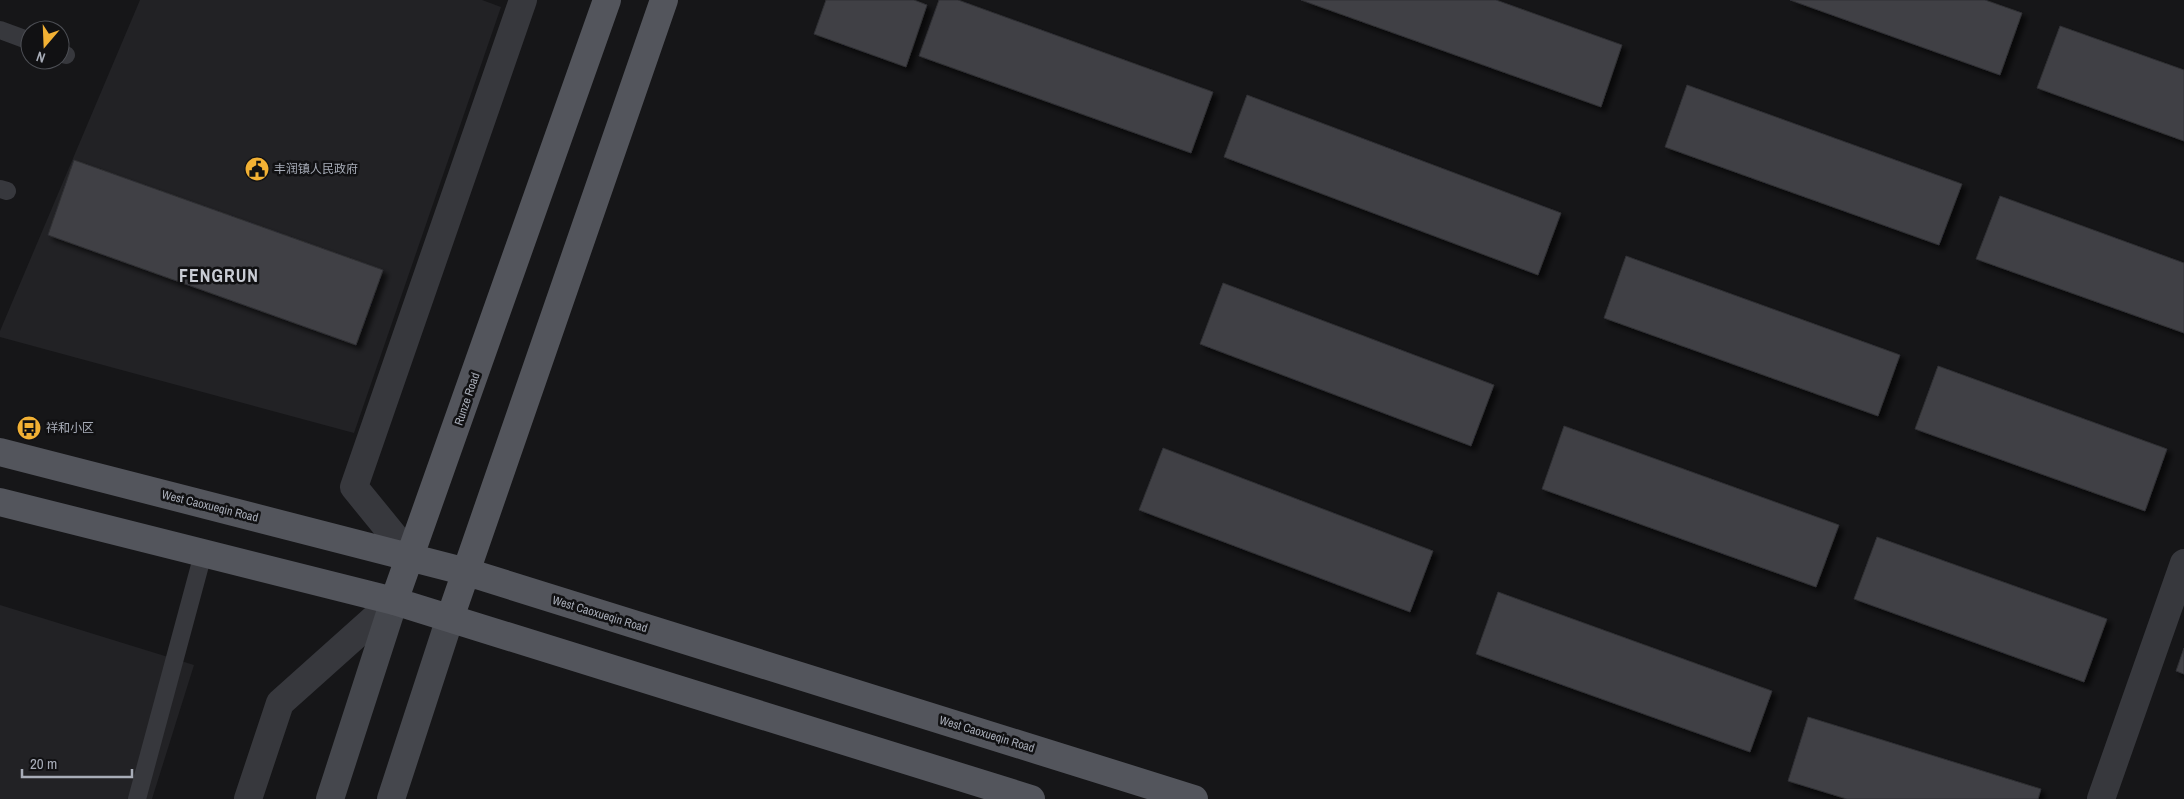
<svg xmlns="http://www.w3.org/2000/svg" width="2184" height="799" font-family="'Archivo Narrow','Noto Sans SC',sans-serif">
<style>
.built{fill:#222225}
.building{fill:#404145;stroke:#303034;filter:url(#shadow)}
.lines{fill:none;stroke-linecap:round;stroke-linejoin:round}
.service{stroke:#37383d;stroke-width:18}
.minor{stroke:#37383d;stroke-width:28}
.secondary{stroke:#45474d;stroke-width:28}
.primary{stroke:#53555c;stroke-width:28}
.labels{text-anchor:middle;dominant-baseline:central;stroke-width:5;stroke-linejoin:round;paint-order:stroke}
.poi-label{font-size:12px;fill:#a8adb8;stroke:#111113;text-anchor:start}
.street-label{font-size:12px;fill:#a8adb8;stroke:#111113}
.district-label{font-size:18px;font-weight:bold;letter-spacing:1px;fill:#c9ccd4;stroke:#111113}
</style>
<defs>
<filter id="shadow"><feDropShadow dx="4.5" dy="4.5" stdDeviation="2.5" flood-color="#0009"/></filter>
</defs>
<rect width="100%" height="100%" fill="#161618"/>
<!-- built -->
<path class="built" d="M140 0H482L501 7 354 433 0 337V331Z
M0 605 194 665 152 799H0Z"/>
<!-- building -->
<path class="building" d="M826 0H914L927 5 906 67 814 34Z
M939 0H958L1213 92 1191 153 919 56Z
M1301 0H1496L1622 45 1601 107Z
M1790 0H1985L2022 13 2000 75Z
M2060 26 2184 70V141L2037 88Z
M1687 85 1962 184 1939 245 1665 147Z
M1247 95 1561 213 1538 275 1224 157Z
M74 160 383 270 356 345 48 235Z
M2000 196 2184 263V333L1976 259Z
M1626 256 1900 355 1878 416 1604 318Z
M1223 283 1494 385 1471 446 1200 344Z
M1938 366 2167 449 2145 511 1915 429Z
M1564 426 1839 525 1816 587 1542 489Z
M1163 448 1433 551 1410 612 1139 510Z
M1877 537 2107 619 2084 682 1854 599Z
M1498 592 1772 691 1750 752 1476 654Z
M2184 648V674L2176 671Z
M1808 717 2041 789 2038 799H1847L1788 781Z"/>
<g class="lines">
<!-- service -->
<path class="service" d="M0 30 30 41
M60 53 66 55
M0 189 7 191
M137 799 203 554"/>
<!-- minor -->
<path class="minor" d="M411 557 354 487 523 0
M248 799 280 703 394 601
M2101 799 2184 563"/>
<!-- secondary -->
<path class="secondary" d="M330 799 394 601
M391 799 450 618"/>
<!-- primary -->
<path class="primary" d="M0 452 467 572 1194 799
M0 502 394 601 1031 799
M394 601 607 0
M450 618 664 0"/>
</g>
<!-- icons -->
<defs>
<symbol id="civic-disc" viewBox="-11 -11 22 22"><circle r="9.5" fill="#f2b134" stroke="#111113"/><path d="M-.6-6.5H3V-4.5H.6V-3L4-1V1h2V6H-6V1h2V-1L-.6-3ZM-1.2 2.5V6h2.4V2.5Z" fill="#111"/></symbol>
<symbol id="bus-disc" viewBox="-11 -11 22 22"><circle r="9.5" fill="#f2b134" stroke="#111113"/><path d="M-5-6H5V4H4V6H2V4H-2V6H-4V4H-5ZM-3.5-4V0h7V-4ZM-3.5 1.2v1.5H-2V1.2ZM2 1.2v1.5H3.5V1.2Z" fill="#111"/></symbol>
</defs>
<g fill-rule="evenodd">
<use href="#civic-disc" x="243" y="155" width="28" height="28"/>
<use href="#bus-disc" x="15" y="414" width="28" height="28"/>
</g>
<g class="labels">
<!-- poi labels -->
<g class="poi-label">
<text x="274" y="169">丰润镇人民政府</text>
<text x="46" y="428">祥和小区</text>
</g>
<!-- street labels -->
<g class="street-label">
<text transform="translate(467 399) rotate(-71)">Runze Road</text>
<text transform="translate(210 506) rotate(14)">West Caoxueqin Road</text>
<text transform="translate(600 614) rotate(17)">West Caoxueqin Road</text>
<text transform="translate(987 734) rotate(17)">West Caoxueqin Road</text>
</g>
<!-- district labels -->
<g class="district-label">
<text x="219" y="275">FENGRUN</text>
</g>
</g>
<!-- north arrow -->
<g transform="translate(45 45) rotate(199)"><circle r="24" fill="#111113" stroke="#4d4f55"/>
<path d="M0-4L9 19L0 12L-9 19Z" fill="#f2b134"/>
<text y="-8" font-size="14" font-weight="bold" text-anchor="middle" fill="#a8adb8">N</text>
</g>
<!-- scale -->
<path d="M22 769v8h110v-8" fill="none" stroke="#a8adb8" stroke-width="2.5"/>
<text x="30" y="769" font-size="15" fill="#a8adb8" stroke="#111113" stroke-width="4" paint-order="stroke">20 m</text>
</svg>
